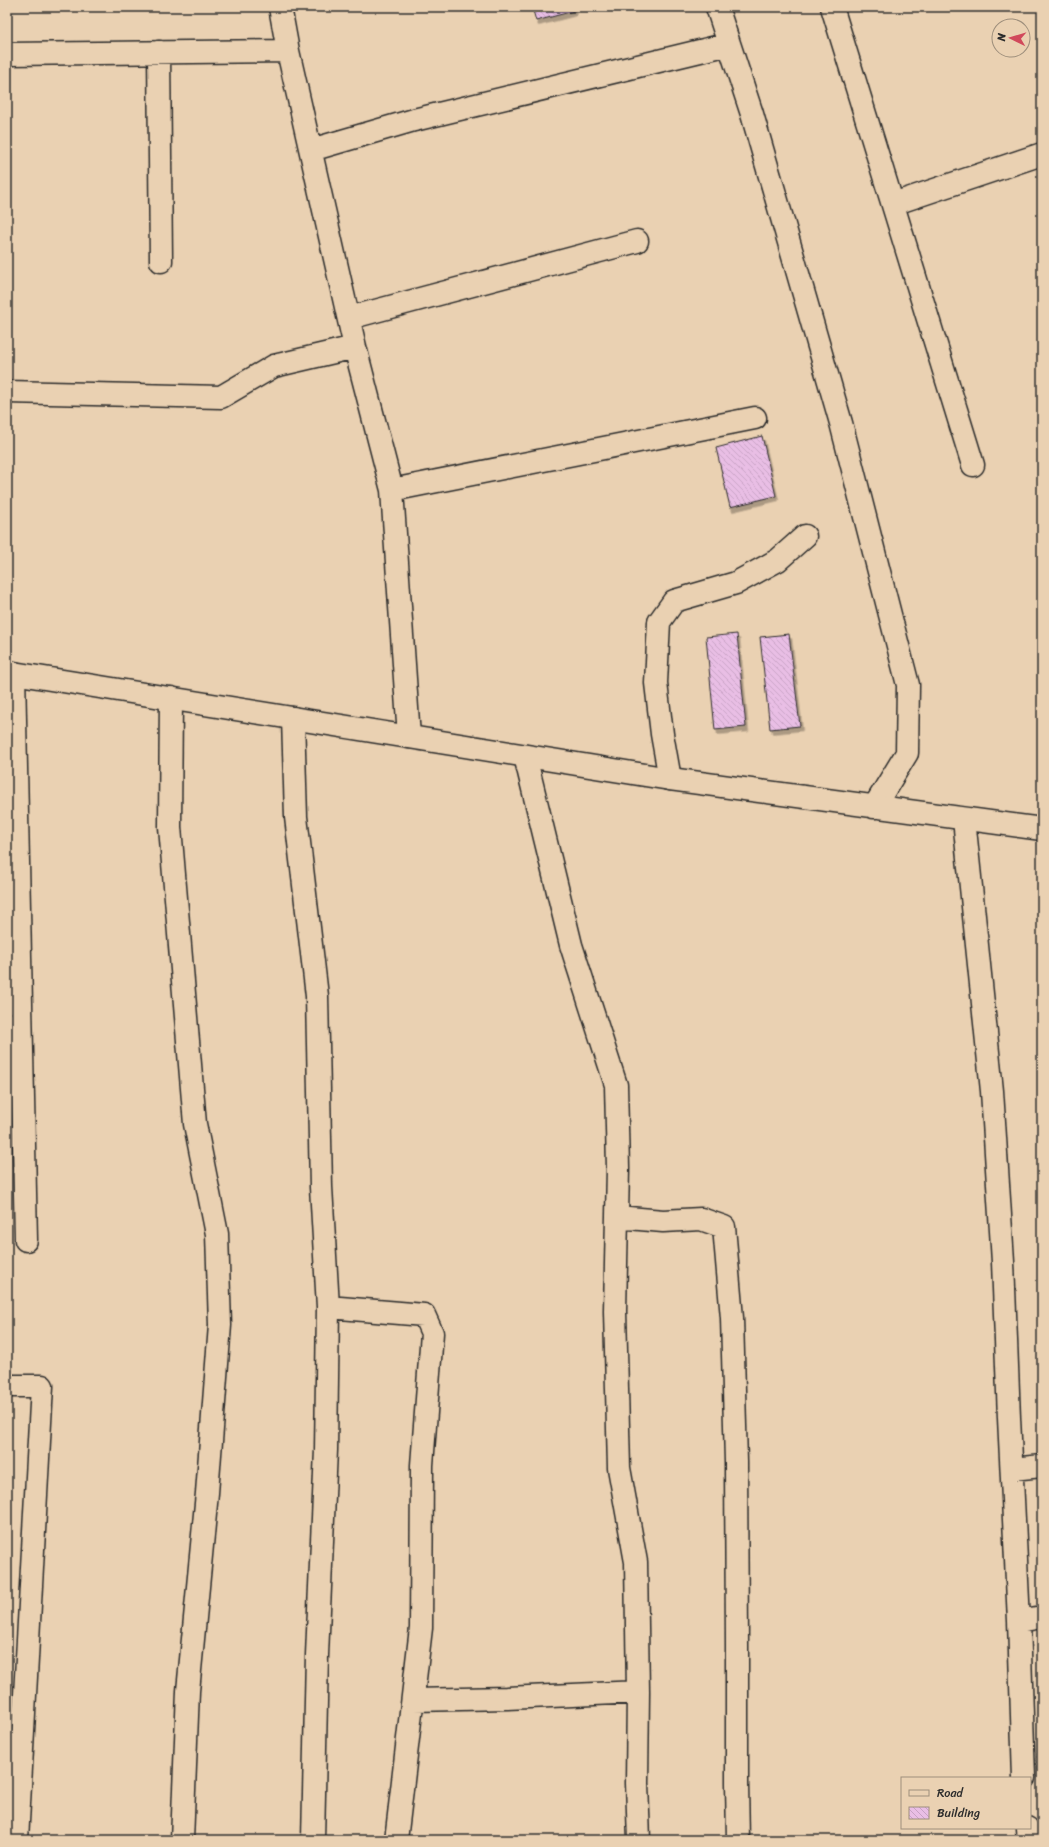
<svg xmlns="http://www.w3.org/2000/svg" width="1049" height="1847" font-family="Sriracha,sans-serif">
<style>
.building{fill:url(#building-back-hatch);stroke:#2b2b2b;filter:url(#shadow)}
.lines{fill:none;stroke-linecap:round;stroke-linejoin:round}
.minor-casing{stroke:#2b2b2b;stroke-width:25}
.tertiary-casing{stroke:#2b2b2b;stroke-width:25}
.minor{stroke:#ead1b2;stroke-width:22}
.tertiary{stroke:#ead1b2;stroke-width:22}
</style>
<defs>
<pattern id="building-back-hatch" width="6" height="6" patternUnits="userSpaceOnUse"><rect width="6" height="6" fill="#e9bee5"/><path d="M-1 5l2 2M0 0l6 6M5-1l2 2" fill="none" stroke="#c8a3c5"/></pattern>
<filter id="shadow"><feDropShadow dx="2.5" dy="4.5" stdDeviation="0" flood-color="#0004"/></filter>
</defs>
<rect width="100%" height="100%" fill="#ead1b2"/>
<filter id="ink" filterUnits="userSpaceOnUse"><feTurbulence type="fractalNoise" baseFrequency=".025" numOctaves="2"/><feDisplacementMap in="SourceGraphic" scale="8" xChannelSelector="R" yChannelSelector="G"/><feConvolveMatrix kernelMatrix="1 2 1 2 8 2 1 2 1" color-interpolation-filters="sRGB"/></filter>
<g filter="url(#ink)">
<!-- building -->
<path class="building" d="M532 7H573L574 11 536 21Z
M762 436 776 496 730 507 716 448Z
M737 634 746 727 715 730 706 637Z
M789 634 800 726 770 729 760 637Z"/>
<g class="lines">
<defs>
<path id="minor" d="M280 7 288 51 355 347 392 490 409 737
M717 7 752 114 841 423 908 685 907 753 874 807
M832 7 973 465
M159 52 161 261
M7 54 288 51
M311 150 414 120 729 44
M893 204 1042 154
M349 318 637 241
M7 392 221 397 274 366 355 347
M392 490 755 418
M14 673 26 1240
M171 698 170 827 195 1124 217 1234 220 1325 207 1493 188 1691 182 1840
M293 718 296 817 317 996 321 1187 328 1307 326 1450 317 1655 313 1840
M525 756 571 945 616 1085 618 1168 615 1311 619 1468 636 1562 638 1692 637 1783 639 1840
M670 779 662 734 656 683 659 622 674 601 736 583 778 560 805 536
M964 819 992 1091 1003 1262 1009 1418 1019 1621 1024 1778
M617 1217 663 1221 701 1219 724 1227 732 1318 736 1462 737 1646V1783L738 1840
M328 1307 424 1315 432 1333 422 1465 421 1628 396 1840
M7 1386H42L17 1840
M1012 1469 1042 1466
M1019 1621 1042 1617
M414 1700 507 1698 638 1692
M1027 1828 1028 1840"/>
<path id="tertiary" d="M7 672 670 779 1042 829"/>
</defs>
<!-- minor casing -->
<use href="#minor" class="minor-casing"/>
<!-- tertiary casing -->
<use href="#tertiary" class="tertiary-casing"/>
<!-- minor -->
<use href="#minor" class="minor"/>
<!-- tertiary -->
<use href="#tertiary" class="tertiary"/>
</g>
</g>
<!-- margin -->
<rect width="1049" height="1847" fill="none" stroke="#ead1b2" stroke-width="24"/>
<rect x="12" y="12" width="1025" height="1823" fill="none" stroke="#2b2b2b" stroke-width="1.5" filter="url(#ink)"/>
<!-- legend -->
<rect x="901" y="1777" width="130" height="52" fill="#ead1b2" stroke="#9e8f7c"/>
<rect x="909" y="1790" width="20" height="6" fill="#ead1b2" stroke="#9e8f7c"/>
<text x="937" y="1797" font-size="12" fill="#2b2b2b">Road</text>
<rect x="909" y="1807" width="20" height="12" fill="url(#building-back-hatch)" stroke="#9e8f7c"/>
<text x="937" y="1817" font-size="12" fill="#2b2b2b">Building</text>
<!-- north arrow -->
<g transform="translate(1011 38) rotate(275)"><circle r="19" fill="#ead1b2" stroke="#9e8f7c"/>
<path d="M0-3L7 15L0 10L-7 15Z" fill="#d1495b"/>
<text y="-6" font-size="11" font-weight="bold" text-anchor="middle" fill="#2b2b2b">N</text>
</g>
</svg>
